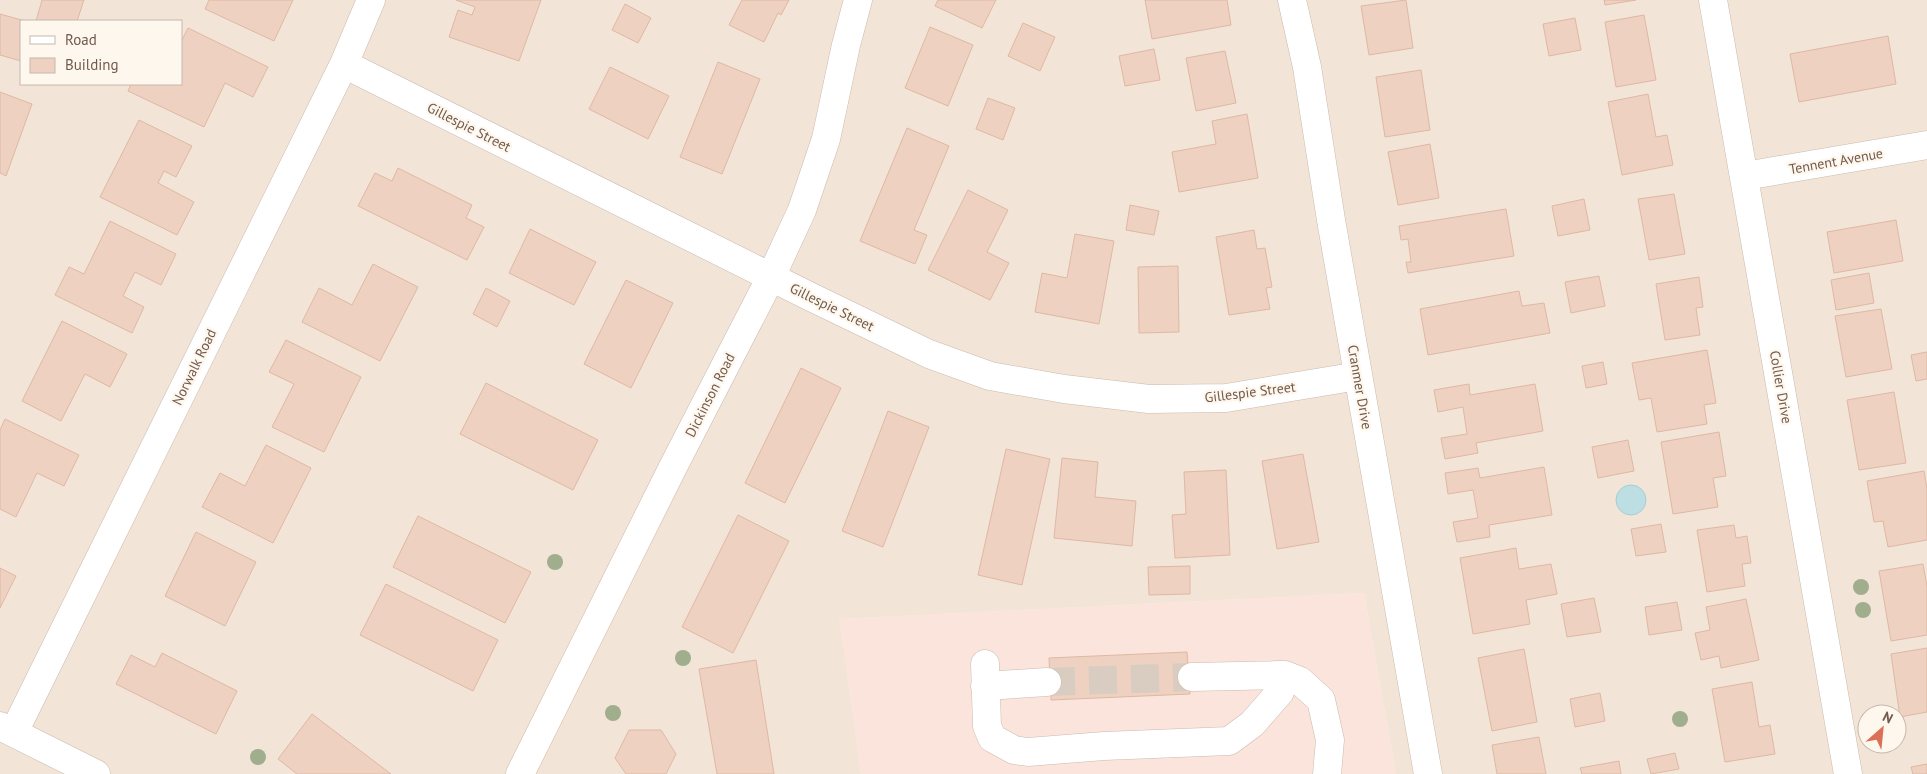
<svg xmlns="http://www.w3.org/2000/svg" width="1927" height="774" font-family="'PT Sans',sans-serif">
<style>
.residential{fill:#f2e4d6;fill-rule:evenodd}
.commercial{fill:#fae4dc}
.water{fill:#bddee3;stroke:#a4ced4}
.building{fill:#eed1c1;stroke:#dfb8a3}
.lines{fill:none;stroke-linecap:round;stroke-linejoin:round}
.minor-tunnel{stroke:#d9ccc0;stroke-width:28;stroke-dasharray:28 14;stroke-linecap:butt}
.minor-casing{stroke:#ccbaae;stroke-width:29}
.minor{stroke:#fff;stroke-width:28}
.tree{fill:#a0ae8e}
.labels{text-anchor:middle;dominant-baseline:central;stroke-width:4.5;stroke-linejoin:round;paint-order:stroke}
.street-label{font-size:14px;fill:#725a4d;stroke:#fef7ed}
</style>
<rect width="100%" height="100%" fill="#fbf2e7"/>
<!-- residential -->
<path class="residential" d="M0 0H1927V774H1396L1364 593 840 619 861 774H0ZM21 21H181V84H21ZM1867 714H1897V744H1867Z"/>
<!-- commercial -->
<path class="commercial" d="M1364 593 1396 774H861L839 619Z"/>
<!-- water -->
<path class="water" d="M1616 500a15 15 0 1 1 30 0a15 15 0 1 1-30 0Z"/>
<!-- building -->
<path class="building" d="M42 0H84L77 21H36Z
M209 0H293L274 41 205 9Z
M456 0H541L519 61 449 37 458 10 472 15 475 7Z
M742 0H789L781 15 778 13 764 42 729 25Z
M938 0H996L982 28 935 6Z
M1145 0H1227L1231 25 1152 39Z
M1406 0 1413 48 1369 55 1361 6Z
M1604 0H1636L1605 5Z
M625 4 651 18 638 43 612 30Z
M0 14 25 21H21V61L0 55Z
M1644 15 1656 80 1616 87 1605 22Z
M1575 18 1581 50 1549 56 1543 24Z
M1023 23 1055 37 1040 71 1008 56Z
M930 27 973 45 948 106 905 88Z
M188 28 268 67 253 97 225 83 204 127 128 91 131 84H181V42Z
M1888 36 1896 84 1799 102 1790 54Z
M1154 49 1160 80 1125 86 1119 56Z
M1225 51 1236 103 1196 111 1186 58Z
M718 62 760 79 722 174 680 157Z
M610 67 669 96 648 139 589 109Z
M1421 70 1430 130 1385 137 1376 77Z
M0 92 32 104 6 176 0 173Z
M1648 94 1656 137 1667 135 1673 165 1622 175 1608 102Z
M988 98 1015 108 1003 140 976 129Z
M1247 114 1258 178 1179 192 1172 152 1216 144 1212 121Z
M139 120 192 146 176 177 164 171 158 183 194 202 177 235 100 197Z
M907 128 949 146 914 230 927 235 915 264 860 241Z
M1430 144 1439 198 1398 205 1388 152Z
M398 168 472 205 466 218 484 227 467 260 358 206 375 173 392 181Z
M968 190 1008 210 987 252 1009 263 990 300 928 270Z
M1674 194 1685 254 1649 260 1638 199Z
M1584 199 1590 230 1558 236 1552 206Z
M1130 205 1159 211 1154 235 1126 230Z
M1506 209 1514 256 1408 273 1406 262H1411L1408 239 1401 240 1399 226Z
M1896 220 1903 261 1834 273 1827 232Z
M110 221 176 254 161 285 135 272 123 296 144 307 132 333 55 295 69 267 84 274Z
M530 229 596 262 574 305 509 273Z
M1254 230 1257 249 1265 248 1272 287 1266 288 1270 309 1229 315 1216 237Z
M1075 234 1114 241 1099 324 1035 312 1042 273 1067 278Z
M373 264 418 287 380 361 302 322 319 288 352 305Z
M1178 266 1179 332 1139 333 1138 267Z
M1869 273 1874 303 1836 310 1831 280Z
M1599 276 1605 306 1571 313 1565 282Z
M1699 277 1703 307 1696 308 1700 335 1665 340 1656 284Z
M626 280 673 303 631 388 584 364Z
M486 288 510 301 497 327 473 314Z
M1519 291 1522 306 1544 303 1550 333 1428 355 1420 309Z
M1881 309 1892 369 1846 377 1835 316Z
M62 321 127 354 110 387 85 374 61 421 22 401Z
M286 340 361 377 324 452 272 427 294 384 269 372Z
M1707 350 1716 403 1704 405 1707 424 1657 432 1651 398 1639 400 1632 363Z
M1927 352V379L1916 381 1911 355Z
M1603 362 1607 384 1586 388 1582 366Z
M801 368 841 388 785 503 745 483Z
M486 383 598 440 573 490 460 434Z
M1469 384 1470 395 1535 384 1543 431 1476 443 1478 453 1445 459 1441 438 1467 434 1463 407 1438 412 1434 390Z
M1894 392 1906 463 1859 470 1847 400Z
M888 411 929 427 883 547 842 531Z
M5 419 79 455 64 486 37 473 16 517 0 509V430Z
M1719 432 1726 476 1713 478 1718 507 1673 514 1661 442Z
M1628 440 1634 471 1598 478 1592 447Z
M266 445 311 468 273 543 202 507 220 473 245 486Z
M1006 449 1050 459 1022 585 978 575Z
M1303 454 1319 542 1277 549 1262 461Z
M1062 458 1098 462 1095 497 1136 501 1132 546 1054 538Z
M1544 467 1552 515 1489 525 1490 537 1457 542 1453 522 1478 518 1473 490 1448 494 1445 473 1478 468 1480 478Z
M1226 470 1230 555 1175 558 1172 515 1186 514 1184 472Z
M1924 471 1927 489V540L1888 547 1883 521 1874 522 1867 481Z
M738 515 789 541 733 653 682 627Z
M418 516 531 572 505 623 393 567Z
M1661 524 1666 552 1636 556 1631 529Z
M1734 525 1736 538 1747 536 1751 563 1742 564 1745 586 1707 592 1697 530Z
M196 532 256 562 225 626 165 596Z
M1516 548 1519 569 1551 564 1557 594 1526 600 1530 624 1473 634 1460 558Z
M1923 564 1927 586V635L1891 641 1879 571Z
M1190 566V594L1149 595 1148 567Z
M0 568 16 576 0 608Z
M386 584 498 640 473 691 360 635Z
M1594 598 1601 632 1567 637 1561 604Z
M1746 599 1759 660 1721 668 1719 656 1701 660 1695 633 1710 630 1706 607Z
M1677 602 1682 630 1649 635 1645 607Z
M1927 648V712L1900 717 1891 654Z
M1524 649 1537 722 1492 731 1478 658Z
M1187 652 1190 694 1051 700 1049 658Z
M162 653 237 691 216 734 116 684 131 655 155 667Z
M756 660 774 774H717L699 669Z
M1752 682 1759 727 1770 725 1775 754 1725 762 1712 689Z
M1600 693 1605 721 1575 727 1570 699Z
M312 714 391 774H297L278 759Z
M629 730H661L676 754 666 774H626L615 758Z
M1539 737 1546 774H1497L1492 745Z
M1675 753 1679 769 1651 774 1647 759Z
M1619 761 1621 774H1582L1580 768Z
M1927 764V774H1913L1911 767Z"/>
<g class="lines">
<!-- minor-tunnel -->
<path class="minor-tunnel" d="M1047 682 1192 677"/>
<defs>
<path id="minor" d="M1292 0 1307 67 1331 220 1428 774
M1713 0 1848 774
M344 64 811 297 929 354 990 376 1064 389 1149 399 1226 398 1358 376
M1745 176 1927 145
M985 664 987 726 992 738 1014 750 1028 752 1104 746 1229 741 1252 724 1280 692 1279 675
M1192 677 1285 675 1300 681 1321 700 1330 740 1327 774
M985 686 1047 682
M0 726 96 774
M14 732 344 64 371 0
M520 774 673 467 771 277 802 210 826 139 846 45 858 0"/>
</defs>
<!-- minor casing -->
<use href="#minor" class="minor-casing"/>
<!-- minor -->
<use href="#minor" class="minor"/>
</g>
<!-- trees -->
<g class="tree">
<circle cx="555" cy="562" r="8"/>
<circle cx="1861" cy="587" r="8"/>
<circle cx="1863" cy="610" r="8"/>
<circle cx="683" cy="658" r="8"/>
<circle cx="613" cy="713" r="8"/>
<circle cx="1680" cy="719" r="8"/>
<circle cx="258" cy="757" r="8"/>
</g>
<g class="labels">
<!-- street labels -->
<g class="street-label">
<text transform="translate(469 127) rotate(27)">Gillespie Street</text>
<text transform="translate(1836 161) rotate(-10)">Tennent Avenue</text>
<text transform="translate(832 307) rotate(26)">Gillespie Street</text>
<text transform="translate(194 367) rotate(-64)">Norwalk Road</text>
<text transform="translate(1360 387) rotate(80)">Cranmer Drive</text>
<text transform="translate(1781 387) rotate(80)">Collier Drive</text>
<text transform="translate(1250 392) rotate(-7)">Gillespie Street</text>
<text transform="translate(710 395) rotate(-63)">Dickinson Road</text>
</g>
</g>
<!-- legend -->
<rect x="20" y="20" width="162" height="65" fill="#fef7ed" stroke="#c6b8ad"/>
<rect x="30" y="36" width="25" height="8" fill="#ffffff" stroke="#c6b8ad"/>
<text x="65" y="45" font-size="15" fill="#725a4d">Road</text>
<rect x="30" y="58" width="25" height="15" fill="#eed1c1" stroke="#c6b8ad"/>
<text x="65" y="70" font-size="15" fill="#725a4d">Building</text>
<!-- north arrow -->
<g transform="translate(1882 729) rotate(27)"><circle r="24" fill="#fef7ed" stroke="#c6b8ad"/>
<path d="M0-4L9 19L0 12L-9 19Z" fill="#da7056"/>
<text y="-8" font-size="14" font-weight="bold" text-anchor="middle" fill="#725a4d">N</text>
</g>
</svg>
